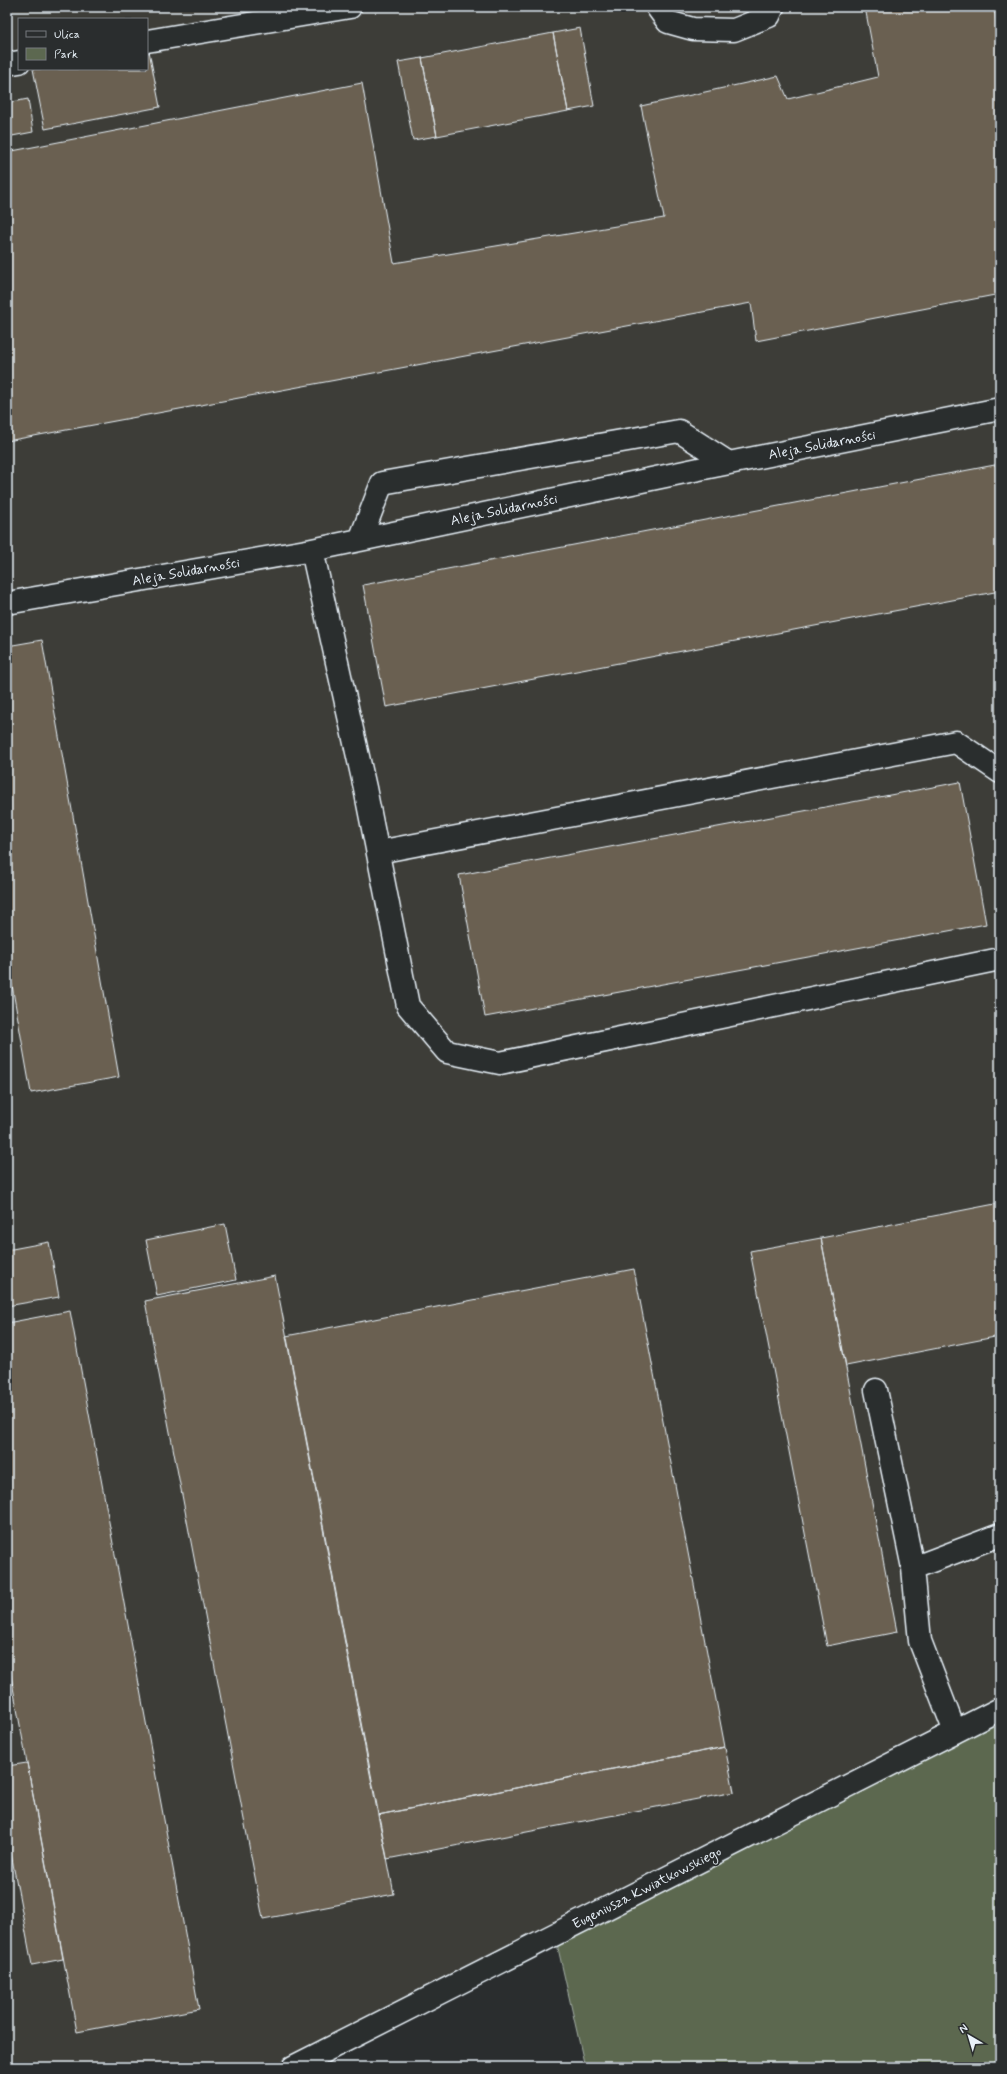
<svg xmlns="http://www.w3.org/2000/svg" width="1007" height="2074" font-family="Mynerve,sans-serif">
<style>
.built{fill:#3d3d38;fill-rule:evenodd}
.green{fill:#5c6850;stroke:#a2aca4}
.building{fill:#6a6151;stroke:#e8f1f8}
.lines{fill:none;stroke-linecap:round;stroke-linejoin:round}
.minor-casing{stroke:#e8f1f8;stroke-width:25}
.minor{stroke:#2a2d2e;stroke-width:22}
.labels{text-anchor:middle;dominant-baseline:central;stroke-width:3.5;stroke-linejoin:round;paint-order:stroke}
.street-label{font-size:14px;fill:#e8f1f8;stroke:#2a2d2e}
</style>
<rect width="100%" height="100%" fill="#2a2d2e"/>
<filter id="ink" filterUnits="userSpaceOnUse"><feTurbulence type="fractalNoise" baseFrequency=".025" numOctaves="2"/><feDisplacementMap in="SourceGraphic" scale="8" xChannelSelector="R" yChannelSelector="G"/><feConvolveMatrix kernelMatrix="1 2 1 2 8 2 1 2 1" color-interpolation-filters="sRGB"/></filter>
<g filter="url(#ink)">
<!-- built -->
<path class="built" d="M7 7H1000V1709L293 2067H7ZM19 19H147V69H19Z"/>
<!-- green -->
<path class="green" d="M1000 1709V2067H585L555 1935Z"/>
<!-- building -->
<path class="building" d="M865 7H994L1000 41V294L756 341 751 303 7 441V152L362 83 394 263 664 218 641 106 778 76 788 99 878 77Z
M580 28 594 106 568 111 553 33Z
M553 33 568 111 437 136 422 58Z
M148 46 160 107 45 129 33 69H147Z
M422 58 437 136 413 140 398 62Z
M28 99 33 132 7 137V103Z
M1000 464V591L386 707 363 585Z
M42 640 119 1077 31 1093 10 974H7V646Z
M960 782 986 924 485 1017 459 875Z
M1000 1203V1336L846 1366 821 1238Z
M225 1224 236 1280 157 1296 146 1240Z
M821 1238 897 1632 827 1646 750 1251Z
M49 1242 59 1297 7 1306V1250Z
M634 1269 725 1747 378 1815 286 1336Z
M275 1276 394 1894 263 1919 145 1301Z
M70 1311 199 2009 77 2032 7 1655V1323Z
M725 1747 734 1792 387 1859 378 1815Z
M27 1763 63 1959 32 1965 7 1832V1766Z"/>
<g class="lines">
<defs>
<path id="minor" d="M657 7 668 22 693 29 734 30 769 16 773 7
M147 41 350 7
M7 64 19 62
M360 540 382 483 679 431 729 463
M312 550 365 788 408 1006 447 1052 500 1063 1000 959
M7 603 312 550 699 469 1000 409
M378 852 956 742 1000 772
M876 1390 913 1568 920 1641 955 1732
M913 1568 1000 1535
M293 2067 1000 1709"/>
</defs>
<!-- minor casing -->
<use href="#minor" class="minor-casing"/>
<!-- minor -->
<use href="#minor" class="minor"/>
</g>
</g>
<g class="labels">
<!-- street labels -->
<g class="street-label">
<text transform="translate(822 445) rotate(-11)">Aleja Solidarności</text>
<text transform="translate(504 510) rotate(-12)">Aleja Solidarności</text>
<text transform="translate(186 572) rotate(-10)">Aleja Solidarności</text>
<text transform="translate(647 1888) rotate(-27)">Eugeniusza Kwiatkowskiego</text>
</g>
</g>
<!-- margin -->
<rect width="1007" height="2074" fill="none" stroke="#2a2d2e" stroke-width="24"/>
<rect x="12" y="12" width="983" height="2050" fill="none" stroke="#e8f1f8" stroke-width="1.5" filter="url(#ink)"/>
<!-- legend -->
<rect x="18" y="18" width="130" height="52" fill="#2a2d2e" stroke="#767b7f"/>
<rect x="26" y="31" width="20" height="6" fill="#2a2d2e" stroke="#767b7f"/>
<text x="54" y="38" font-size="12" fill="#e8f1f8">Ulica</text>
<rect x="26" y="48" width="20" height="12" fill="#5c6850" stroke="#767b7f"/>
<text x="54" y="58" font-size="12" fill="#e8f1f8">Park</text>
<!-- north arrow -->
<g transform="translate(969 2036) rotate(322)" stroke="#2a2d2e" stroke-width="3" paint-order="stroke">
<path d="M0-3L7 15L0 10L-7 15Z" fill="#e8f1f8"/>
<text y="-6" font-size="11" font-weight="bold" text-anchor="middle" fill="#e8f1f8">N</text>
</g>
</svg>
